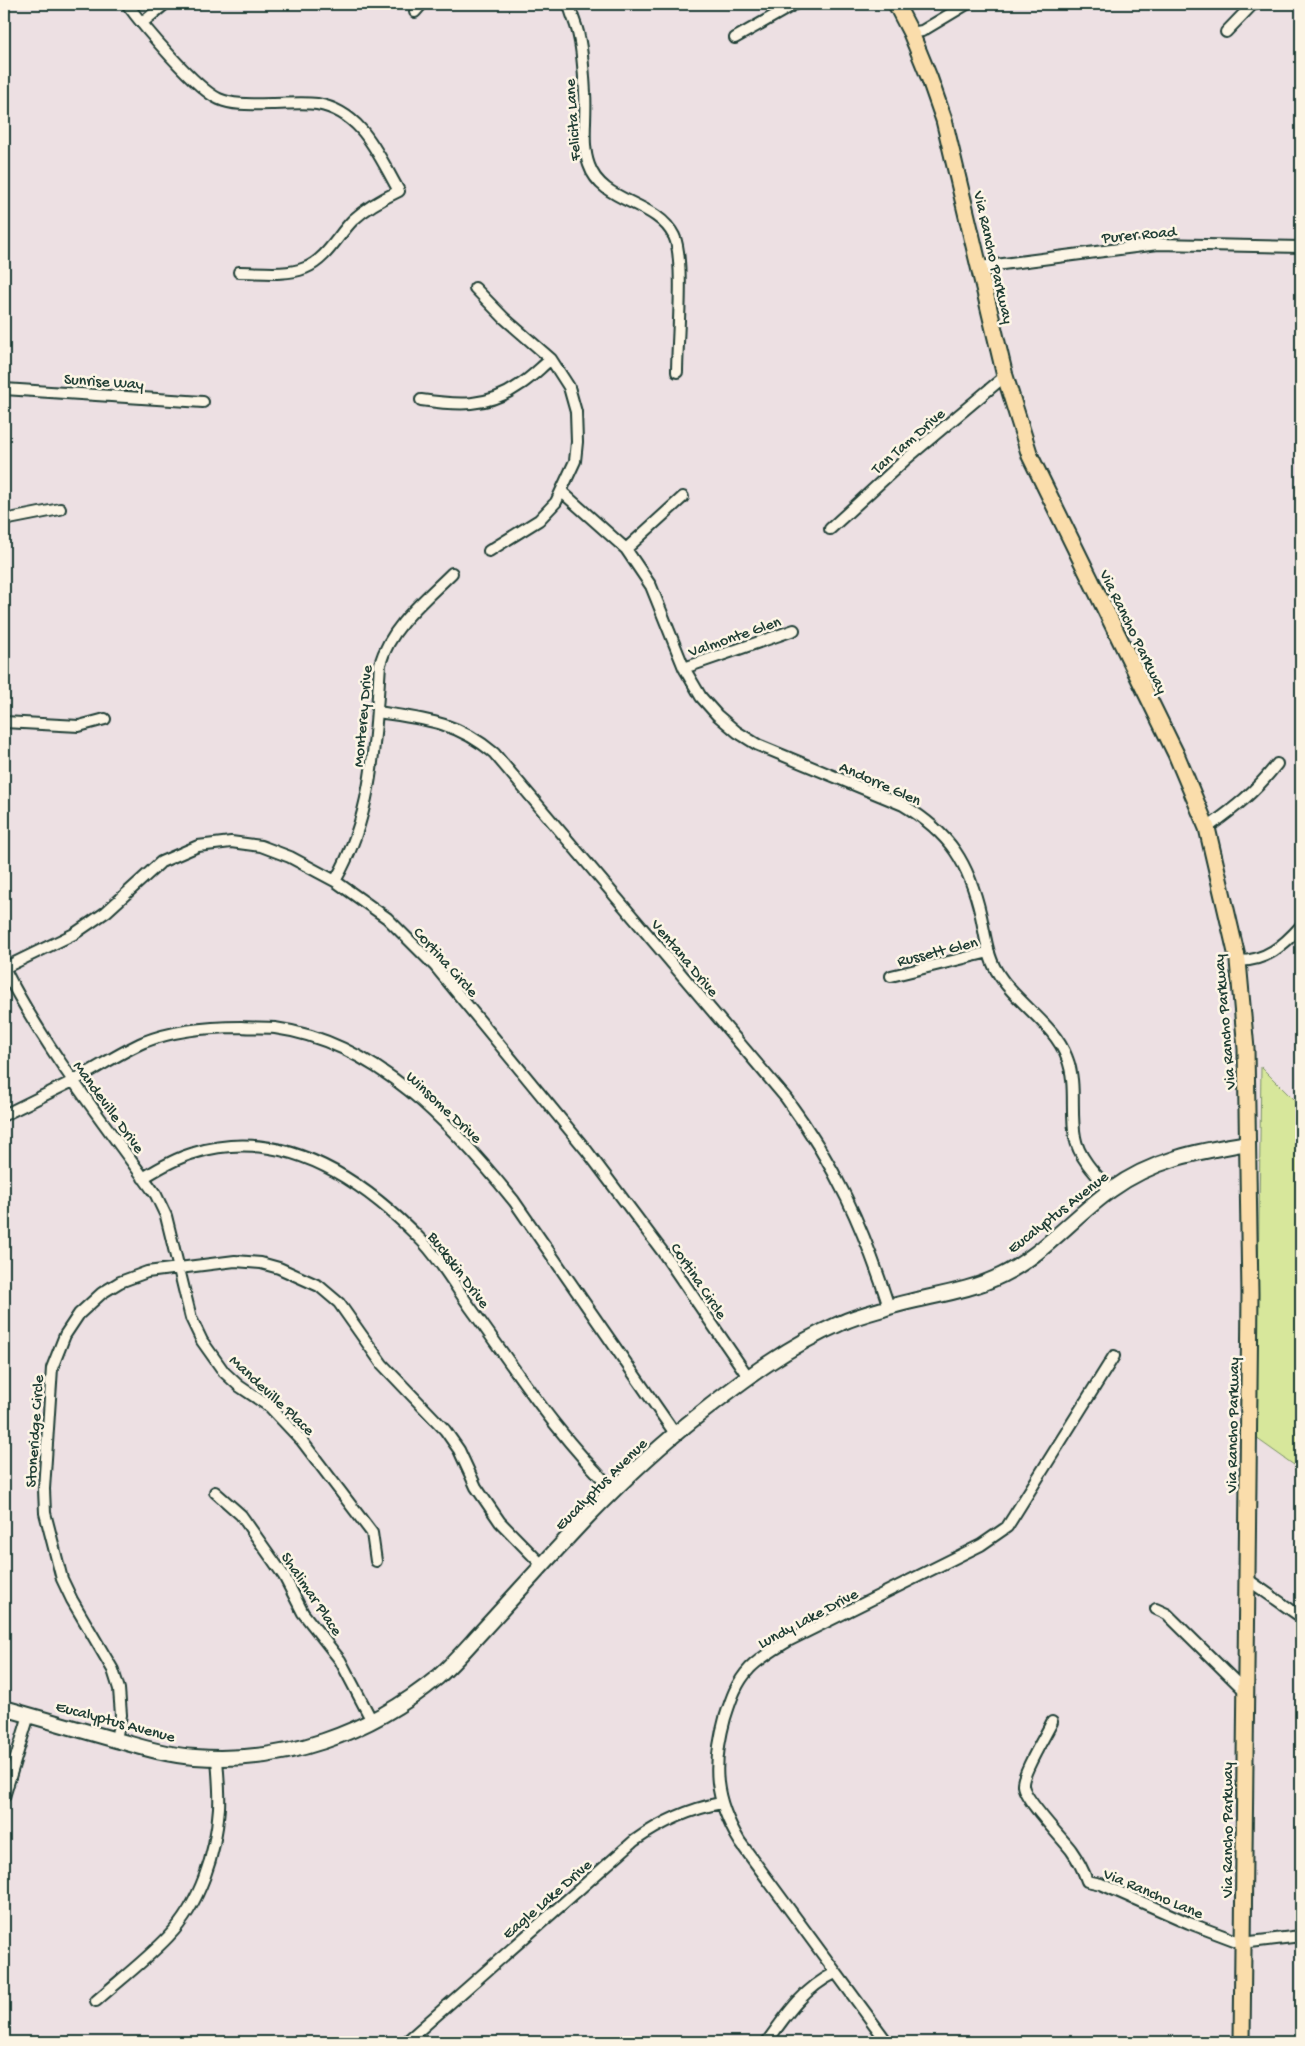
<svg xmlns="http://www.w3.org/2000/svg" width="1305" height="2046" font-family="'Gochi Hand',sans-serif">
<style>
.green{fill:#d7e79b;stroke:#7b9268}
.lines{fill:none;stroke-linecap:round;stroke-linejoin:round}
.street-casing{stroke:#1f3d34;stroke-width:14}
.secondary-casing{stroke:#1f3d34;stroke-width:18}
.primary-casing{stroke:#1f3d34;stroke-width:19}
.street{stroke:#fcf5e5;stroke-width:10}
.secondary{stroke:#fcf5e5;stroke-width:14}
.primary{stroke:#faddab;stroke-width:15}
.labels{text-anchor:middle;stroke-width:5;stroke-linejoin:round;paint-order:stroke}
.street-label{font-size:16px;fill:#1f3d34;stroke:#fcf5e5}
</style>
<rect width="100%" height="100%" fill="#ede0e3"/>
<filter id="ink" filterUnits="userSpaceOnUse"><feTurbulence type="fractalNoise" baseFrequency=".02" numOctaves="2"/><feDisplacementMap in="SourceGraphic" scale="10" xChannelSelector="R" yChannelSelector="G"/><feConvolveMatrix kernelMatrix="1 2 1 2 8 2 1 2 1" color-interpolation-filters="sRGB"/></filter>
<g filter="url(#ink)">
<path class="green" d="M1261 1067 1301 1107V1470L1256 1438Z"/>
<g class="lines">
<g class="street-casing">
<path id="street" d="M127 4C143 26 196 89 219 99 235 106 254 104 271 104 286 104 302 102 317 104 363 112 378 155 399 191 382 199 367 207 353 220 338 235 326 260 305 268 285 276 260 272 239 272
M569 4C571 15 577 25 579 37 583 55 584 75 585 93 587 116 581 144 589 165 602 204 656 200 674 236 685 257 677 344 677 372
M415 12 422 4
M142 23 165 4
M1226 32 1253 4
M911 33 922 31 967 4
M735 38 795 4
M980 267 1158 244 1301 247
M475 288 504 318 551 359 569 387 576 412 577 442 575 461 556 502 539 520 489 551
M4 389 203 402
M421 400C456 405 487 408 518 386 530 379 540 368 551 359
M562 492 626 549 651 586 684 668 701 697 717 715 737 732 758 745 903 805C950 833 969 863 981 916 985 934 987 954 996 970 1015 1003 1054 1023 1067 1058 1077 1083 1070 1112 1075 1137 1078 1157 1097 1176 1110 1190
M4 520 60 509
M830 529 905 460 1005 376
M626 549 683 497
M684 668 794 630
M377 712C423 719 456 721 494 753L786 1098C835 1164 864 1229 889 1307
M4 722 79 726 105 719
M1207 828C1236 807 1254 793 1277 764
M335 881C374 814 375 739 380 664 391 626 425 600 452 573
M1238 961C1266 961 1283 946 1301 926
M4 968 74 934 106 912 161 862 198 846 231 842 261 846 290 857 335 881 387 918 435 966 587 1151 662 1251 749 1378
M4 968C45 1049 103 1121 156 1195L166 1216 191 1318 202 1341 224 1372 239 1386 270 1407 302 1441 372 1533 376 1561
M891 976 989 952
M4 1115C26 1104 49 1093 71 1082 96 1069 119 1053 144 1042 174 1030 209 1027 241 1027 252 1028 264 1027 275 1028 377 1042 453 1125 514 1201L676 1435
M143 1178C159 1168 176 1158 194 1153 285 1125 364 1180 424 1243 441 1261 455 1286 470 1307 516 1370 558 1437 615 1491
M215 1492 241 1515 284 1576 303 1613 340 1660 372 1721
M1247 1579 1301 1617
M1156 1609 1167 1614 1245 1691
M1052 1722C1046 1735 1022 1773 1023 1785 1024 1799 1061 1837 1071 1850 1078 1860 1083 1869 1087 1881L1101 1884 1189 1923 1242 1943 1301 1936
M116 1739 121 1715 119 1689 113 1670 72 1600 62 1579 45 1513 44 1489 52 1368 65 1335 79 1314 102 1293 120 1282 147 1272 235 1261 261 1263 279 1268 319 1286 339 1303 382 1364 445 1430 459 1450 476 1487 500 1522 543 1566
M4 1797 29 1715
M96 2001C120 1980 146 1960 168 1937 200 1904 216 1854 219 1808 220 1792 218 1775 217 1758
M406 2042 634 1841C661 1822 689 1809 721 1803
M767 2042C786 2015 804 1988 835 1973
M887 2042 740 1842C714 1799 712 1766 725 1718 731 1699 736 1683 750 1668 761 1657 775 1649 788 1641L981 1545 1007 1527 1114 1356"/>
</g>
<g class="secondary-casing">
<path id="secondary" d="M4 1708C39 1718 74 1728 109 1738 138 1746 165 1755 195 1757 284 1764 369 1734 438 1677 454 1663 469 1645 483 1630 518 1592 552 1554 587 1517 623 1480 660 1445 700 1414 744 1379 790 1345 841 1323 854 1317 869 1313 883 1309 922 1296 964 1294 1002 1275 1043 1255 1074 1216 1111 1190 1152 1160 1198 1151 1248 1143"/>
</g>
<g class="primary-casing">
<path id="primary" d="M896 4 911 33 929 77 944 120 1005 376 1030 456 1176 754 1207 828 1238 961 1246 1049 1250 1294 1242 2042"/>
</g>
<use href="#street" class="street"/>
<use href="#secondary" class="secondary"/>
<use href="#primary" class="primary"/>
</g>
</g>
<g class="labels">
<g class="street-label">
<text transform="translate(571 120) rotate(-94)" y="6">Felicita Lane</text>
<text transform="translate(1139 233) rotate(-5)" y="6">Purer Road</text>
<text transform="translate(995 257) rotate(77)" y="6">Via Rancho Parkway</text>
<text transform="translate(104 380) rotate(4)" y="6">Sunrise Way</text>
<text transform="translate(907 440) rotate(-41)" y="6">Tan Tam Drive</text>
<text transform="translate(1135 631) rotate(64)" y="6">Via Rancho Parkway</text>
<text transform="translate(734 635) rotate(-19)" y="6">Valmonte Glen</text>
<text transform="translate(361 716) rotate(-85)" y="6">Monterey Drive</text>
<text transform="translate(881 782) rotate(24)" y="6">Andorre Glen</text>
<text transform="translate(937 950) rotate(-14)" y="6">Russett Glen</text>
<text transform="translate(686 957) rotate(50)" y="6">Ventana Drive</text>
<text transform="translate(447 961) rotate(48)" y="6">Cortina Circle</text>
<text transform="translate(1223 1022) rotate(-95)" y="6">Via Rancho Parkway</text>
<text transform="translate(110 1106) rotate(54)" y="6">Mandeville Drive</text>
<text transform="translate(445 1106) rotate(43)" y="6">Winsome Drive</text>
<text transform="translate(1057 1211) rotate(-38)" y="6">Eucalyptus Avenue</text>
<text transform="translate(460 1269) rotate(53)" y="6">Buckskin Drive</text>
<text transform="translate(700 1280) rotate(56)" y="6">Cortina Circle</text>
<text transform="translate(273 1394) rotate(43)" y="6">Mandeville Place</text>
<text transform="translate(1231 1425) rotate(-89)" y="6">Via Rancho Parkway</text>
<text transform="translate(33 1431) rotate(-86)" y="6">Stoneridge Circle</text>
<text transform="translate(600 1483) rotate(-45)" y="6">Eucalyptus Avenue</text>
<text transform="translate(313 1593) rotate(56)" y="6">Shalimar Place</text>
<text transform="translate(807 1617) rotate(-28)" y="6">Lundy Lake Drive</text>
<text transform="translate(116 1720) rotate(15)" y="6">Eucalyptus Avenue</text>
<text transform="translate(1226 1830) rotate(-90)" y="6">Via Rancho Parkway</text>
<text transform="translate(1154 1892) rotate(23)" y="6">Via Rancho Lane</text>
<text transform="translate(546 1898) rotate(-41)" y="6">Eagle Lake Drive</text>
</g>
</g>
<rect width="1305" height="2046" fill="none" stroke="#fcf5e5" stroke-width="20"/>
<rect x="10" y="10" width="1285" height="2026" fill="none" stroke="#1f3d34" stroke-width="2" filter="url(#ink)"/>
</svg>
